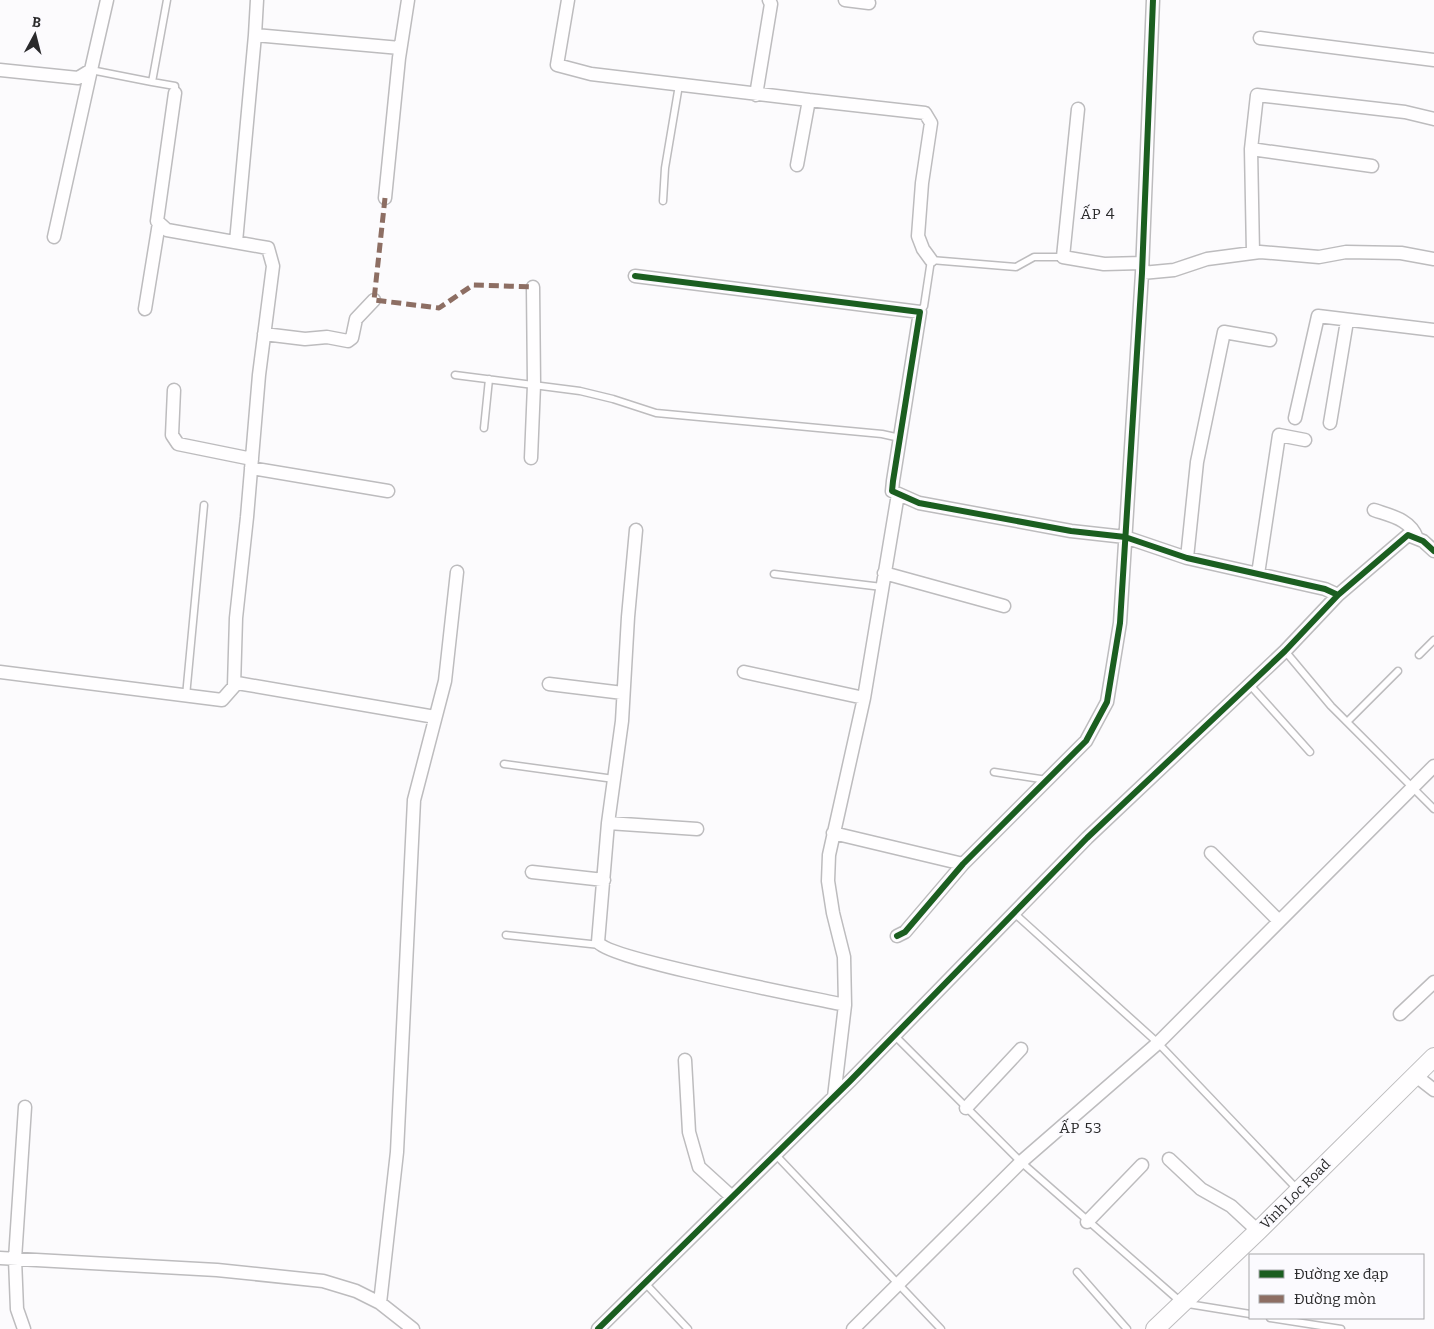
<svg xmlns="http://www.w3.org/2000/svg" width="1434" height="1329" font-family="Bitter,serif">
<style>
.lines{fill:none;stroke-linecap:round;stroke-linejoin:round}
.service-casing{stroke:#bdbcbe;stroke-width:9}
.minor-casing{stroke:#bdbcbe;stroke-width:15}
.secondary-casing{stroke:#bdbcbe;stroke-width:20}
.service{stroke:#fffeff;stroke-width:6}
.minor{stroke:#fffeff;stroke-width:12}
.secondary{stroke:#fffeff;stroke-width:18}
.quiet{stroke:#8d6e63;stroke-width:5;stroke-dasharray:10 5;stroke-linecap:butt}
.cycleway-casing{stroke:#fbfafe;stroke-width:9}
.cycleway{stroke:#1b5e20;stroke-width:6}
.labels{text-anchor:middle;stroke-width:5;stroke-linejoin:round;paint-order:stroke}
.street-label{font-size:14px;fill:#2a2a2b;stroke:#fbfafe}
.neighbourhood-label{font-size:15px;letter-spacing:1px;fill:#2a2a2b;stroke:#fbfafe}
</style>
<rect width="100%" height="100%" fill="#fcfbfd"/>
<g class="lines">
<g class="service-casing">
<path id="service" d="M91 70 152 82 167 0
M152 82 175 86V93
M663 201 665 168 679 85
M920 312 924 306 931 260 1016 267 1034 257H1063
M455 375 580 391 613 399 656 413 882 434 900 438
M484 428 489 379
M774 574 882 587
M1285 651 1331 706 1434 809
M1419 655 1434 640
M1250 685 1310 752
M186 696 204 505
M1347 722 1398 671
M504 764 614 779
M994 772 1047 780
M1014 913 1158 1043 1298 1190
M506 935 600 945
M894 1035 1021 1162 1182 1303 1250 1314
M775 1154 941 1329
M1077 1272 1127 1329
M645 1283 688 1329
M1270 1318 1341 1329"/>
</g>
<g class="minor-casing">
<path id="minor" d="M257 0 255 35 400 48
M568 0 557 65 591 74 809 100 797 165
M845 0 869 3
M1260 38 1434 60
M0 70 78 78 91 70 107 0
M175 93 157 221 167 230 268 248 273 266 259 375 247 517 236 618 234 686
M756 95 771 4 769 0
M809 100 925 113 931 123 922 183 918 236 923 249 931 260
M1078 109 1063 257 1104 264 1142 263
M1251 149 1372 166
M385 198 399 58 408 0
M54 237 91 70
M236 242 255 35
M1253 253 1251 149 1257 95 1405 112 1434 119
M1142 273 1174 270 1207 259 1260 252 1319 257 1346 252 1401 253 1434 259
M635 276 920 312 893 481 892 491 919 503 1071 531 1125 537 1187 558 1325 589 1338 595
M145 309 159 223
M264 334 305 339 327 337 348 341 352 338 356 319 374 300
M174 390 172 435 178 444 252 459
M1295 418 1318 316 1434 330
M1330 423 1347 321
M531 458 534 385 533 287
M251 468 388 491
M1374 510C1391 516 1410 519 1417 538
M636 530 628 617 622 721 608 823 598 942C608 959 813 998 845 1005
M1187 558 1197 462 1224 332 1270 340
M884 573 1004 606
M1258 574 1279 435 1305 440
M0 672 222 700 237 683 435 717
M744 672 864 698
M549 684 623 693
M608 823 697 829
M833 833 963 864
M1211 853 1279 921
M532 872 604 880
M897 936 905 932 963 864 1086 741 1107 702 1120 623 1142 273 1153 0
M1400 1014 1434 982
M685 1060 689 1132 699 1167 732 1197
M1416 1076 1434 1090
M834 1097 845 1005 844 957 833 913 828 881 829 855 864 698 898 494
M966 1108 1021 1049
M1169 1159 1201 1189 1231 1206 1258 1231
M1087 1222 1142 1165
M0 1258 217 1270 323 1281 356 1291 380 1303 413 1329
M380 1303 397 1152 414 800 445 681 457 572
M24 1329 17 1309 15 1259 25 1107
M598 1329 850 1081 1087 838 1285 651 1338 595 1408 535 1423 541 1434 551
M853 1329 1021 1162 1158 1043 1434 766"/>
</g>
<g class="secondary-casing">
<path id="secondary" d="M1155 1329 1258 1231 1434 1057"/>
</g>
<use href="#service" class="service"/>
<use href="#minor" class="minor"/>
<use href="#secondary" class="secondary"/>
<path class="quiet" d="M385 198 374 300 439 308 473 285 533 287"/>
<g class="cycleway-casing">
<path id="cycleway" d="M635 276 920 312 893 481 892 491 919 503 1071 531 1125 537 1187 558 1325 589 1338 595
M897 936 905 932 963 864 1086 741 1107 702 1120 623 1142 273 1153 0
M598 1329 850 1081 1087 838 1285 651 1338 595 1408 535 1423 541 1434 551"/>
</g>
<use href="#cycleway" class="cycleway"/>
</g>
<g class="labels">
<g class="street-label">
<text transform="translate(1295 1194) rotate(-45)" y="5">Vinh Loc Road</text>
</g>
<g class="neighbourhood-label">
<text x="1098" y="219">ẤP 4</text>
<text x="1081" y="1133">ẤP 53</text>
</g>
</g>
<rect x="1249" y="1254" width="175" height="65" fill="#fbfafe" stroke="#a7a7aa"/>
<rect x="1259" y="1270" width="25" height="8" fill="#1b5e20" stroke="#a7a7aa"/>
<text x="1294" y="1279" font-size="15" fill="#2a2a2b">Đường xe đạp</text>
<rect x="1259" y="1295" width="25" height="8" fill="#8d6e63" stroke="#a7a7aa"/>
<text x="1294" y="1304" font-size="15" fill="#2a2a2b">Đường mòn</text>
<g transform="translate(35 35) rotate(7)" stroke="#fbfafe" stroke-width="4" paint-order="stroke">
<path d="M0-4L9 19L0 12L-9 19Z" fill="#2a2a2b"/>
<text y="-8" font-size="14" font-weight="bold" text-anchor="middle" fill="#2a2a2b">B</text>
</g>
</svg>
